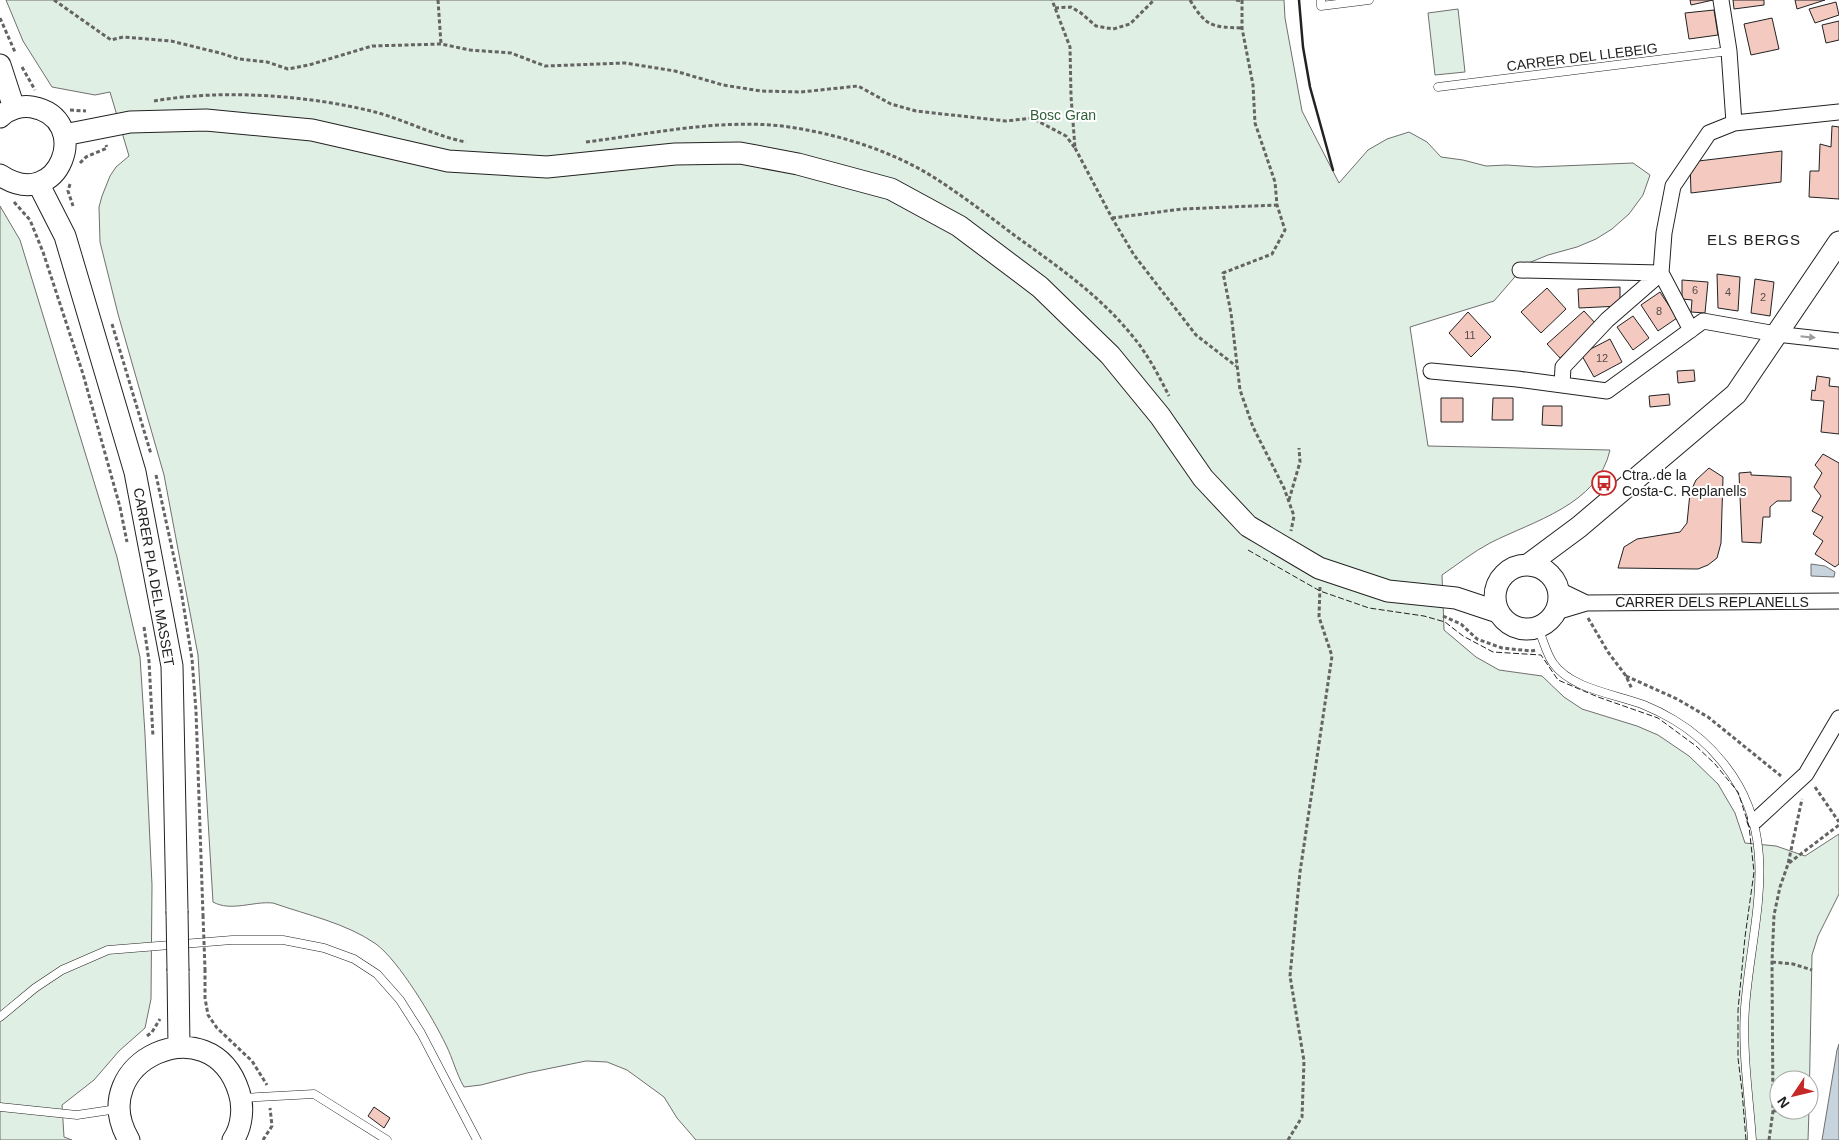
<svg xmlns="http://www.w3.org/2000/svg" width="1839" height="1140" font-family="Arial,sans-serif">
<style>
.green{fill:#e0efe3;stroke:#6f6f6f}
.water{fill:#c7d3dd;stroke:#6f6f6f}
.building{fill:#f3c9c0;stroke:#222}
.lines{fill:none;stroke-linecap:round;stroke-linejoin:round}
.lane-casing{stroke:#222;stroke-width:9}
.street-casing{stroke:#222;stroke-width:17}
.secondary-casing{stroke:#222;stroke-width:23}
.path{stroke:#646464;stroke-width:3;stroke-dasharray:4 2.5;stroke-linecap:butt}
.lane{stroke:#fff;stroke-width:8}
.street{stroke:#fff;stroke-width:15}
.secondary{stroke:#fff;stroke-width:21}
.secondary-bridge-casing{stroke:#222;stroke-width:23;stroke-linecap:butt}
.path-bridge{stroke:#646464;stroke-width:3;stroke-dasharray:4 2.5;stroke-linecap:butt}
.secondary-bridge{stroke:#fff;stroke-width:21}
.fence{stroke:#222;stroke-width:1;stroke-dasharray:6 2.5;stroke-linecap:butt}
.wall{stroke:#222;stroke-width:2.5}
.oneway{fill:#9c9c9c}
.labels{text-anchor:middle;stroke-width:4;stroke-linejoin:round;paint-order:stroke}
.number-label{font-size:11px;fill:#564c4a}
.street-label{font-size:14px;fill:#222;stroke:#fff}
.park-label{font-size:14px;fill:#2f5e38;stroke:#fff}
.poi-label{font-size:14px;fill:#222;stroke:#fff;text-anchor:start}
.neighbourhood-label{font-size:15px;letter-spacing:1px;fill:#222;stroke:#fff}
</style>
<rect width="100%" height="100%" fill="#fff"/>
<path class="green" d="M6 0H1284L1285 18 1302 111 1339 183 1368 150 1387 139 1409 132 1427 142 1441 157 1463 160 1486 166 1507 165 1536 167 1633 163 1650 175 1643 195 1629 214 1612 229 1596 239 1577 247 1548 255 1526 264 1494 301 1410 327 1428 446 1610 450C1598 505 1533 521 1490 543 1473 552 1458 564 1442 575L1444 630 1476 657 1499 670 1542 676 1564 697 1582 709 1637 726 1658 735 1689 756 1718 784 1735 813 1745 843 1776 846 1805 856 1839 834V894L1818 936 1812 955 1809 1108V1080H1779V1110H1809L1808 1140H696L677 1118 664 1097 627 1070 607 1062 586 1061 527 1073 481 1085 464 1087C456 1073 453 1059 446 1045 433 1018 399 961 376 944 346 923 307 915 273 903 253 901 231 912 213 902L198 655 164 475 118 314 100 242 99 207 102 196 110 176 116 167 129 156 110 92 95 95 52 87 23 41Z
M1458 9 1465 72 1435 75 1428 13Z
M0 206 20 240 117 557 140 657 145 734 152 885 151 999 145 1028 119 1051 94 1080 62 1105 64 1137 72 1140H0Z"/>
<path class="water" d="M1811 564 1825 566 1835 572 1834 577 1811 576Z
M1839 1044V1140H1822L1837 1050Z"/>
<path class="building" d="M1690 0H1713L1691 5Z
M1733 0H1764V5L1734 9Z
M1795 0H1825L1797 9Z
M1836 2 1839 15 1815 23 1809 9Z
M1714 10 1718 35 1689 39 1685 13Z
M1772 18 1779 49 1751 55 1744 24Z
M1839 21V40L1826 43 1822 25Z
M1832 126 1839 127V199L1809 197 1810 171H1819L1820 144 1831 147Z
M1782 151 1781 182 1691 193 1690 162Z
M1717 274 1740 277 1738 311 1718 308Z
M1755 279 1774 282 1770 316 1751 313Z
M1682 280 1708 282 1705 313 1691 312 1692 300 1682 299Z
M1620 287V306L1579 308 1578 289Z
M1547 288 1566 309 1541 333 1521 312Z
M1660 292 1677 318 1658 331 1641 305Z
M1584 311 1597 325 1560 358 1547 344Z
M1468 312 1491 337 1471 357 1449 333Z
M1633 316 1649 338 1633 350 1617 327Z
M1610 339 1622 362 1594 377 1581 354Z
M1694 370 1695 381 1678 383 1677 371Z
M1817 376 1830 378 1829 386 1839 387V434L1821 432 1824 401 1811 400 1812 390 1815 391Z
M1669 394 1670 405 1650 407 1649 396Z
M1441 398H1463V422H1441Z
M1493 398H1513V420H1492Z
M1543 406H1562V426L1542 425Z
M1823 454 1839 463V564L1835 567 1815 554 1823 541 1813 534 1823 517 1812 511 1821 496 1814 487 1822 473 1815 465Z
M1709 468 1723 477 1721 543 1717 558 1708 565 1698 569 1618 568 1624 547 1637 539 1680 532 1687 523 1690 493 1696 480Z
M1751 472V475L1791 477V501H1777L1770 507V517H1763L1761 543 1742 542 1739 473Z
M374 1107 390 1118 384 1128 368 1116Z"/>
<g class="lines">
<g class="lane-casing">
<path id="lane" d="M1321 0V6L1369 0
M1438 87 1729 51
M1538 628C1543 639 1546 653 1553 663 1571 689 1615 694 1644 705 1654 709 1664 714 1674 720 1694 732 1710 746 1724 764 1784 839 1751 923 1745 1008 1742 1052 1749 1096 1752 1140
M0 1017 35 988 62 970 108 950 232 940H283L324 948 354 959 377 974 400 1000 421 1033 477 1140
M242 1098 314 1094 387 1140
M0 1107 77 1115 117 1109"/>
</g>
<g class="street-casing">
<path id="street" d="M1721 0 1729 51 1734 123
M1520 270 1661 273
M1661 273 1664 233 1673 186 1709 133 1734 123 1839 112
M1661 273 1691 330
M1431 371 1517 379 1607 391 1703 321 1776 334 1839 341
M1562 385 1563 367 1607 320 1661 273
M1559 590 1586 603
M1556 612 1586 603 1839 601
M1755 821 1806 774 1839 718"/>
</g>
<g class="secondary-casing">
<path id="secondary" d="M0 65 14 108
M0 117C8 109 21 105 32 107 94 118 60 215 0 175
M64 135 130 122 206 120 312 130 448 161 547 167 675 154 740 153 798 164 891 189 959 226 1040 287 1110 355 1160 416 1203 478 1248 526 1319 568 1388 591 1456 598 1498 612
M38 183 65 236 135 472 172 666 177 911
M1529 564 1579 527 1736 394 1839 242
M1495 597a32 32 0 1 1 64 0a32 32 0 1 1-64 0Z
M178 971 179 1047
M129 1140C83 1062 211 1003 239 1092 244 1107 242 1127 233 1140"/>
</g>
<path class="path" d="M54 0 111 40 123 37 171 41 220 53 239 59 267 62 288 69 309 65 372 46 441 44 470 50 511 53 545 66 625 63 675 71 723 85 761 91 801 92 858 86 891 104 916 111 1006 121 1032 118 1066 136 1075 148 1071 96 1070 47 1052 0
M438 0 441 44
M1190 0C1206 27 1212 27 1242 28
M1236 0 1242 1
M1242 0V28L1253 85 1255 123 1275 182 1277 205 1285 230 1272 254 1223 273 1231 313 1240 390 1253 427 1284 488 1294 516 1291 531
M1055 8 1071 7 1081 13 1096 26 1113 29 1130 24 1154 0
M0 18 15 52
M22 67 35 90
M154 101C221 89 308 95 375 112 405 120 435 136 466 142
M70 110 86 111
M586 142C650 134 717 119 782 126 835 133 892 150 938 180 964 197 989 216 1014 235 1057 266 1101 296 1134 338 1148 355 1159 376 1169 396
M1075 148 1112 218 1134 255 1196 335 1236 366
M80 163 86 157 107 148 106 145
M70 184 68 191 73 206
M14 202 30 220 43 252 83 374 120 507 127 542
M1112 218 1182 209 1277 205
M112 324 151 454
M156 475 181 590 192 659 196 711 203 915
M1289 500 1300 462 1299 448
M1443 616 1461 624 1477 639 1502 648 1531 651 1536 650
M1588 618 1608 652 1626 676 1632 689
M144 627 149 661 153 737
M1626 676 1677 699 1708 717 1781 776
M1815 787 1839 822
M1789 863 1839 825
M1772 962 1793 964 1812 970
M205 969V998L208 1015 217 1028 252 1061 267 1085
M147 1036 152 1032 160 1019
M1773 1111 1790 1110 1798 1115 1805 1110
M263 1140 272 1126 270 1108
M1288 1140 1302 1117 1304 1061 1290 976 1300 872 1332 656 1319 617 1320 586
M1769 1140 1773 1111 1772 962 1774 915 1780 887 1788 864 1802 799"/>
<use href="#lane" class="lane"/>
<use href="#street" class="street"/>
<use href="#secondary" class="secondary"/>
<g class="secondary-bridge-casing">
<path id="secondary-bridge" d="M177 911 178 971"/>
</g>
<path class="path-bridge" d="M203 915 205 969"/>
<use href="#secondary-bridge" class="secondary-bridge"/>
<path class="fence" d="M1248 550 1320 591 1369 608 1424 616 1445 622 1463 636 1493 652 1541 655 1558 680 1598 697 1658 718 1696 746 1715 764 1738 792 1749 826 1754 872 1745 937 1738 1010V1058L1742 1091 1746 1140"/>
<path class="wall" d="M1299 0 1303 47 1310 87 1333 170"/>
</g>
<defs><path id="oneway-solid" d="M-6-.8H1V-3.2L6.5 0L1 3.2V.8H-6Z" transform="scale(1.25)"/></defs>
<use class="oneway" href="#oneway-solid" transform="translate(1808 337) rotate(6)"/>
<defs>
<g id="bus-ring" transform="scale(1.25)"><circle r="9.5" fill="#fff" stroke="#c62828" stroke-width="1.5"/><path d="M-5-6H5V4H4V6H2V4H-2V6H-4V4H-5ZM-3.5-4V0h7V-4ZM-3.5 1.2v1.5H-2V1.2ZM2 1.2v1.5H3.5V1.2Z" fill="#c62828"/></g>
</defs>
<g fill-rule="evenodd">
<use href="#bus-ring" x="1604" y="483"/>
</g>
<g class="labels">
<g class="number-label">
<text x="1695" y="294">6</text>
<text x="1728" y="296">4</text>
<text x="1763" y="301">2</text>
<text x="1659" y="315">8</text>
<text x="1470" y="339">11</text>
<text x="1602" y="362">12</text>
</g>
<g class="street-label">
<text transform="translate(1582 57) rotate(-7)" y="5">CARRER DEL LLEBEIG</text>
<text transform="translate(154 577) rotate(80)" y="5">CARRER PLA DEL MASSET</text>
<text x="1712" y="607">CARRER DELS REPLANELLS</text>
</g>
<g class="park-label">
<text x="1063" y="120">Bosc Gran</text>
</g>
<g class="poi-label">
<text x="1622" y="480">Ctra. de la<tspan x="1622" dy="16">Costa-C. Replanells</tspan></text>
</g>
<g class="neighbourhood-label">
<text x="1754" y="245">ELS BERGS</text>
</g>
</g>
<g transform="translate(1794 1095) rotate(235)"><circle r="24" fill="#ffffff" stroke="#a7a7a7"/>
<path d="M0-4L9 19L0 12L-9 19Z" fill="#c62828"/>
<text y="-8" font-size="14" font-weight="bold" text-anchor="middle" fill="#222222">N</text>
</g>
</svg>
